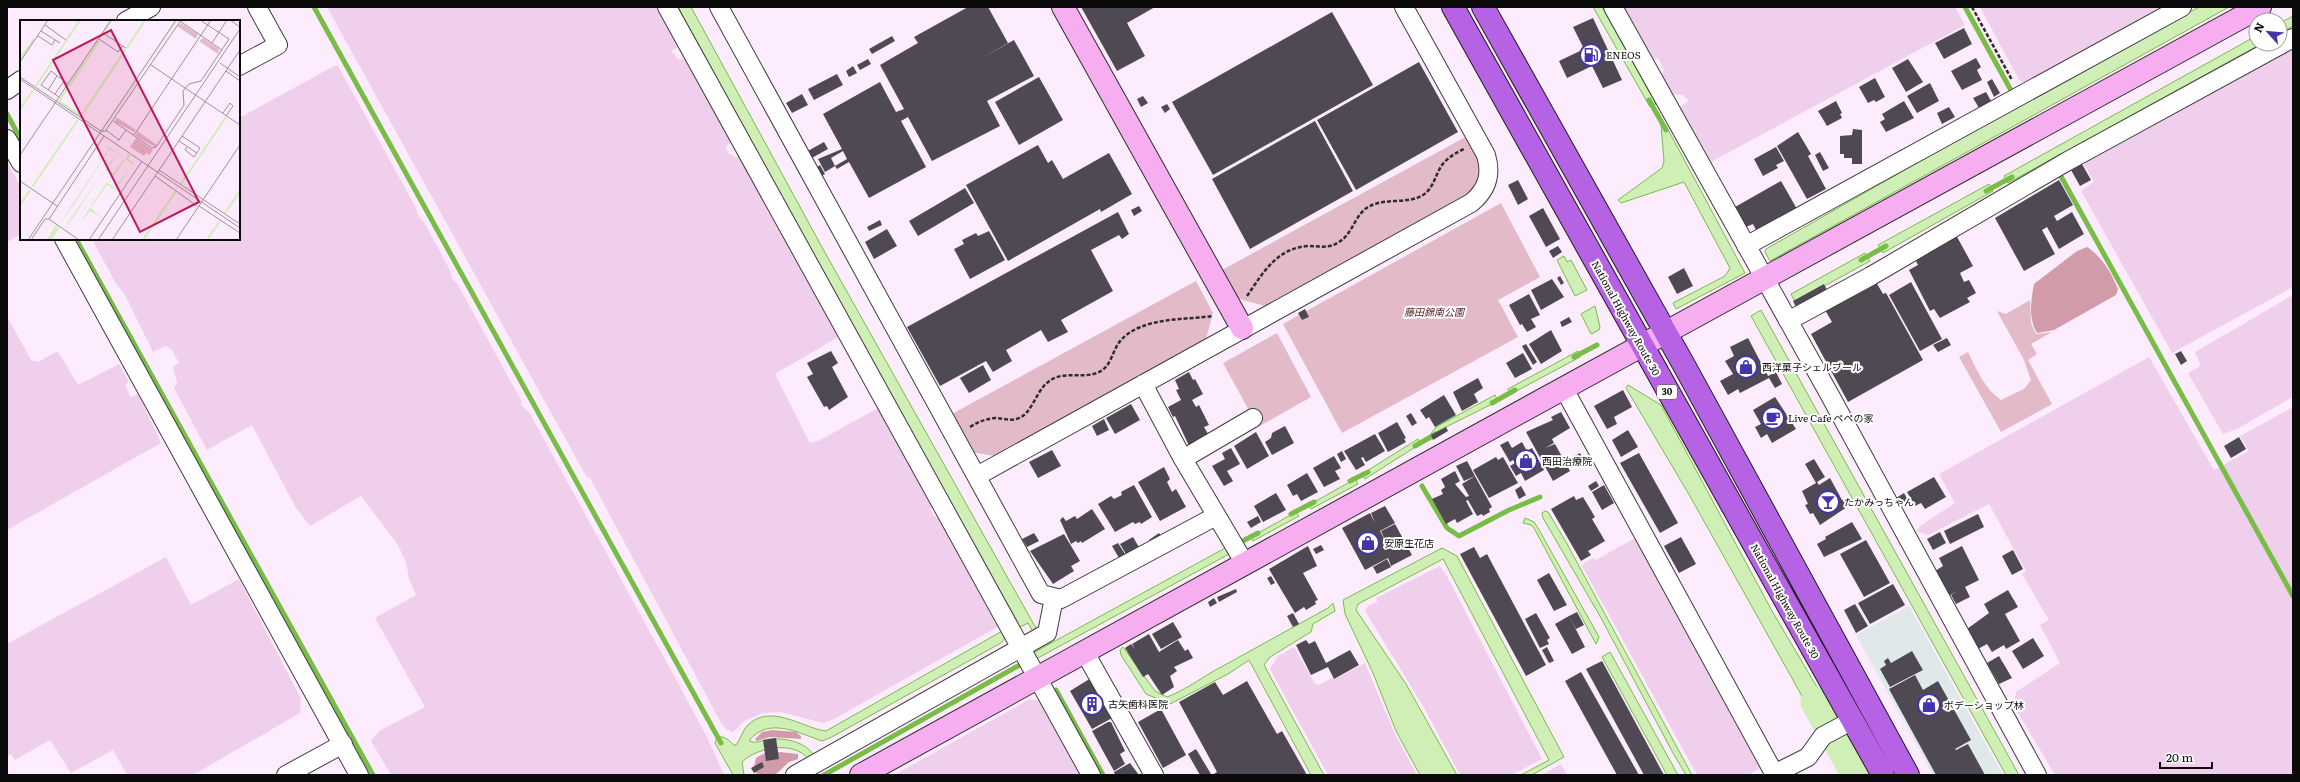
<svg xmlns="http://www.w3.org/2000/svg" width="2300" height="782" font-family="Literata,'Noto Sans JP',serif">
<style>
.industrial{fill:#e0e9e9}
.farmland{fill:#f0cfed}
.green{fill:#e3bac8}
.forest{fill:#d29baa}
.water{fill:#cfefb6;stroke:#78bd45}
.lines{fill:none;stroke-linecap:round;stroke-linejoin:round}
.stream{stroke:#78bd45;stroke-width:5}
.river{stroke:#cfefb6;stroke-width:31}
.building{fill:#4f4953}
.street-casing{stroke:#3e3e3e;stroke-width:20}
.secondary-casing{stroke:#2d2d2d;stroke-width:24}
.highway-casing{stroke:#1c1c1c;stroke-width:24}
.path{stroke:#2d2d2d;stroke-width:2.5;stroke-dasharray:4 2;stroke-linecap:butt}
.street{stroke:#fff;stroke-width:18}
.secondary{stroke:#f6aef1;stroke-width:22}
.highway{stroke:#b563e4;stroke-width:22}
.labels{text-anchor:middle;stroke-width:4;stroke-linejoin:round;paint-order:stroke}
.shield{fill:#fff;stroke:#545454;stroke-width:1}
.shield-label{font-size:9px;font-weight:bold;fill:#0b0b0b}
.poi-label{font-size:10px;fill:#0b0b0b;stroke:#fff;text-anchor:start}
.park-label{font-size:10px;font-style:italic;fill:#5b2425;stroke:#fff}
.street-label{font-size:10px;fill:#0b0b0b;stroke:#fff}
.inset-river{fill:none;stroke:#cfefb6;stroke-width:2}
.inset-road{fill:none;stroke:#9c929c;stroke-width:1}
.view{fill:#c2185b;fill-opacity:0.15;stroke:#c2185b;stroke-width:2}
.inset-edge{fill:none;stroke:#0b0b0b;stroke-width:2}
</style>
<rect width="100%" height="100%" fill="#fdecfd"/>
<path class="industrial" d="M1909 606 2003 775H1933L1856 635Z"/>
<path class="farmland" d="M327 7H659L680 46 671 51 679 60 685 57 733 142 726 146 728 153 736 157 743 156 839 334 838 337 775 374 810 443 818 441 880 407 936 506 930 509 934 516 944 520 1001 625 832 720 823 723 781 712 763 713 744 721 733 732 727 730 721 723 590 478 586 476Z
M1624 7H1955L1965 25 1709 163 1678 108 1689 101 1683 95 1673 94 1661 75 1664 70 1658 58 1654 60Z
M1980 7H2163L2026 83 2019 80Z
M2293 47V287L2172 353 2081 191 2094 182 2083 162Z
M334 66H338L348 84 415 206 419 217 424 222 451 272 452 279 457 283 522 402 521 405 529 412 678 683 707 737 724 775H391L371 741 379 731 425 707 375 618 416 595 409 579 406 562 398 545 361 496 310 526 296 508 252 425 207 450 174 388 177 383 173 367 179 363 172 350 166 346 153 352 125 295 115 282 92 239H239V118Z
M7 162 21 187V234L7 242Z
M2293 295V397L2237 429 2223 434 2188 373 2199 367 2200 364 2195 352Z
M7 316 31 360 38 362 56 352 59 353 78 385 119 364 129 382 125 385 131 397 138 394 161 443 7 530Z
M2149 357 2214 470 2249 451 2240 436 2293 407V775H2055L2014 706 2016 692 2060 663 2040 625 2049 620 2022 574 2026 571 1989 504 1928 535 1916 531 1920 526 1955 503 1939 474Z
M1635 538 1760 768 1748 775H1697L1582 566 1584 563 1593 558 1596 560Z
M166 557 191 605 239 579 301 699 300 713 193 775H127L113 750 71 773 50 740 15 760 11 754 8 756 7 644Z
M1440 566 1448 578 1542 759 1512 775H1460L1423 706 1365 611 1368 606 1377 602 1376 598Z
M1294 647 1315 684 1319 685 1332 678 1335 679 1365 663 1394 732 1417 775H1328L1270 669 1278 656Z
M1030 699 1034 700 1042 699 1085 775H894Z
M1561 764 1567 775H1542Z"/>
<path class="green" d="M1469 135 1485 165 1474 192 1265 306 1239 299 1222 270Z
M1501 203 1540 277 1498 300 1518 337 1342 433 1283 324Z
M1196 281 1213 313 1206 339 995 456 971 452 950 415Z
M2030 300 2031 323 2036 334 2052 332 2031 344 2037 354 2028 360 2052 404 2001 432 1959 357 1968 352C1977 370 1984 388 2001 400L2024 389 2031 380 2024 360 1997 311 2006 314Z
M1277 333 1311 397 1258 427 1223 363Z"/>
<path class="forest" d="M2087 247C2102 257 2111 272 2118 289L2116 295 2054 330 2037 333C2028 318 2031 301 2034 284L2077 251Z
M772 730 796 732 801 736V739L770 737 757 741 755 739 762 732Z
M780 752 798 754V759L789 762 775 775H757L754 767 756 758 765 753Z"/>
<path class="water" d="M678 7H691L823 249 1037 630 1033 632 1028 623 1018 628 1015 623 1016 621Z
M1593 7H1602L1656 104 1650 107Z
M2199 7H2229L1770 261 1765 252 1766 249 2019 105Z
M2293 16V26L2280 33V23Z
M2256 36V44H2261L2008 183 2004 176Z
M1665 124 1745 273 1676 309 1673 303 1725 276 1730 268 1684 182 1621 203 1618 200 1662 168 1664 161 1661 125Z
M1989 184 1993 191 1883 253 1878 245Z
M1865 253 1870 261 1795 302 1791 294Z
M1564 256 1567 262 1571 260 1587 290 1575 296 1557 260Z
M1595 306 1600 327 1599 330 1591 334 1581 314Z
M1761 310 2019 775H2006L1751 316Z
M1578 351 1580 357 1511 394 1508 389Z
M1628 385 1661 405 1772 611 1837 721 1821 730 1691 498 1626 388Z
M1495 395 1498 401 1430 435 1436 427Z
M1418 439 1420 444 1365 479 1362 474Z
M1355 479 1358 484 1311 509 1309 505Z
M1545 511 1548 512 1566 542 1692 775H1686L1673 753 1601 618 1543 518 1542 513Z
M1296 512 1299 516 1253 541 1251 537Z
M1525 518 1534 522 1538 528 1599 637 1596 644 1534 528 1531 525 1523 523Z
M1227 547 1231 553 1036 659 1033 653Z
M1442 548 1457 556 1564 757 1532 775H1521L1549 760 1443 559 1358 604 1356 610 1406 684 1457 775H1420L1396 731 1373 673 1345 614 1343 600Z
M1333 603 1335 611 1313 624 1311 632 1270 657 1264 665 1324 775H1311L1249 660 1228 674 1170 704 1146 694 1121 655 1120 650 1123 647 1155 691 1167 697C1183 691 1197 681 1212 672 1251 651 1289 629 1328 608Z
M1004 630 1007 635 1001 643 830 738 822 741C799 733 768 716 749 741 757 744 762 740 770 739 786 738 807 742 815 757L809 760C795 740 757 747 742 762L744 775H733L715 743 717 737C726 736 728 740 734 745H736C741 739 742 731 747 726 770 702 802 728 826 731Z
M1610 652 1678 775H1667L1602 657Z"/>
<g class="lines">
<path class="stream" d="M314 7 721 743
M1965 7 2013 94
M1649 100 1666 130
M7 114 21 140
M2058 171 2293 596
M1986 191 2012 177
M76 239 373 775
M1861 260 1886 246
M1574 357 1597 345
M1492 403 1515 390
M1415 446 1436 434
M1350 481 1368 472
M1422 486 1447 528 1459 536 1509 510 1540 497
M1291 514 1314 502
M1237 544 1258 533
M1056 690 1103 775
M824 775 1025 662"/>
<path class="river" d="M1816 702 1857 775"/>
</g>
<path class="building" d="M968 7H988L1008 43 980 59 1014 40 1034 76 987 101 1000 126 932 161 908 117 901 121 926 167 869 198 849 162 837 169 835 166 847 159 843 151 831 158 835 166 825 172 818 159 842 149 823 114 880 82 896 112 904 109 880 65 918 43 914 37Z
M1081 7H1155L1127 23 1145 56 1117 71Z
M1332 12 1373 85 1213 175 1172 102Z
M1593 18 1622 80 1603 88 1592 66 1567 78 1559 61 1584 49 1573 27Z
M1964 28 1972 44 1944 59 1935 43Z
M892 36 895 41 872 54 869 49Z
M1976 58 1981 67 1977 70 1982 80 1962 90 1951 71Z
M868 59 871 64 860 70 857 65Z
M1908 59 1923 82 1906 92 1892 68Z
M1419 62 1458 132 1356 190 1317 120Z
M853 66 857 73 849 77 846 71Z
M837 74 843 85 814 100 808 89Z
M1039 77 1063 120 1019 145 995 102Z
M1875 78 1885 97 1876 102 1874 100 1868 103 1859 87Z
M1992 79 2000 93 1994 97 1987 82Z
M1930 83 1939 101 1917 113 1907 96Z
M1986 92 1991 101 1979 108 1973 98Z
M802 94 808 105 792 113 786 103Z
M1143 96 1148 103 1141 107 1137 99Z
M1836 101 1842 113 1840 114 1842 118 1827 126 1818 111Z
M1904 101 1914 118 1886 132 1880 122 1885 119 1882 114Z
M1167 104 1170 109 1165 113 1161 107Z
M1949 107 1955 117 1942 124 1937 113Z
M1315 121 1353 191 1250 249 1212 179Z
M1853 129 1862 130V164H1852V158H1844V154H1840V136L1852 135Z
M1798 132 1811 154 1808 156 1826 189 1807 199 1777 146Z
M824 142 828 149 810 159 806 152Z
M1038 145 1048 163 1052 160 1063 179 1109 153 1132 194 1101 212 1100 209 1008 261 966 185Z
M1776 147 1784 161 1776 165 1778 168 1763 176 1754 159Z
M1820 152 1829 168 1823 171 1815 155Z
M2082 164 2091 180 2080 186 2071 170Z
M820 165 825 174 818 178 814 169Z
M1518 180 1528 199 1518 205 1508 185Z
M2059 180 2073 205 2054 216 2057 221 2072 212 2084 234 2059 249 2047 227 2042 230 2055 254 2024 271 1995 218Z
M1781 181 1797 209 1757 232 1753 224 1746 227 1735 207Z
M965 188 974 203 918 236 909 221Z
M1139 206 1142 211 1134 216 1131 210Z
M1543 208 1560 239 1546 247 1529 216Z
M1118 212 1129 234 1122 239 1119 235 1091 250 1113 291 1061 320 1068 332 1048 342 1041 330 1006 350 1012 361 993 372 986 361 940 386 907 327Z
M880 220 882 225 869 231 867 227Z
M887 229 897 246 874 259 865 242Z
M989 231 1005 260 970 279 954 249 964 244 962 240 976 233 978 236Z
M1956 235 1973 266 1960 273 1964 282 1969 280 1976 293 1967 298 1970 302 1940 318 1934 309 1930 311 1909 270 1918 265 1914 257Z
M1558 246 1562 252 1553 258 1549 251Z
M1684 268 1693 286 1677 294 1668 277Z
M1560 276 1564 283 1561 285 1557 278Z
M1552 279 1564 297 1541 310 1531 290Z
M1876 282 1883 294 1886 293 1923 360 1848 402 1811 334 1832 322 1825 310Z
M1911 282 1942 339 1920 351 1889 295Z
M1824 284 1827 290 1796 307 1793 301Z
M1529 294 1540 315 1531 319 1536 327 1527 332 1522 324 1520 325 1509 305Z
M1305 309 1309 317 1302 320 1298 313Z
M1569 317 1572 322 1562 327 1560 322Z
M1551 330 1562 351 1541 364 1529 344Z
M1748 338 1768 376 1776 372 1782 384 1775 388 1769 378 1740 393 1738 389 1728 395 1720 381 1733 374 1725 361 1734 356 1730 347Z
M1947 338 1951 345 1938 352 1933 345Z
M1526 344 1537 362 1533 365 1522 346Z
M831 351 838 363 832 367 848 397 829 410 827 406 824 407 807 377 813 374 807 363Z
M2181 351 2187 361 2181 365 2175 354Z
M1523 353 1532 369 1515 378 1506 363Z
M983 365 991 380 969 393 960 378Z
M1189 372 1193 380 1195 379 1203 394 1192 400 1196 407 1199 405 1209 425 1204 427 1211 439 1191 450 1175 416 1173 417 1168 407 1181 400 1176 390 1179 389 1175 380Z
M1478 378 1483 388 1474 394 1478 402 1462 411 1453 392Z
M1623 390 1632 407 1614 417 1617 424 1607 429 1594 406Z
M1444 395 1456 415 1435 427 1429 417 1426 419 1420 410Z
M1775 397 1796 429 1772 443 1767 434 1761 438 1755 427 1761 424 1753 410Z
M1131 404 1140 420 1115 434 1106 418Z
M1561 412 1570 428 1552 439 1554 443 1545 448 1555 444 1570 471 1553 481 1526 432 1553 420 1551 417Z
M1411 413 1417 423 1412 426 1406 416Z
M1104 419 1109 430 1097 436 1092 426Z
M1397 422 1406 438 1404 439 1406 442 1388 452 1378 433Z
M1285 426 1294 443 1272 455 1265 442 1271 438 1272 433Z
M1446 427 1448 431 1433 440 1431 435Z
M1628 430 1638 447 1621 457 1612 440Z
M1256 432 1269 456 1247 469 1234 446Z
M1375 434 1385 451 1366 462 1363 457 1361 458 1365 465 1356 470 1344 451Z
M2239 437 2246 449 2231 458 2224 446Z
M1508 441 1512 448 1522 442 1527 451 1532 448 1544 470 1525 481 1521 473 1516 476 1510 466 1515 463 1513 460 1510 462 1500 445Z
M1231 448 1240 464 1227 471 1233 481 1224 486 1212 466 1225 459 1222 453Z
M1052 450 1061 466 1038 478 1029 462Z
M1342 451 1346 459 1341 462 1337 454Z
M1580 453 1583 459 1571 465 1568 460Z
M1639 453 1678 523 1660 533 1620 463Z
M1334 456 1341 468 1335 471 1340 479 1324 487 1313 468Z
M1496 457 1498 460 1503 457 1518 483 1489 498 1473 470Z
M1814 459 1825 477 1817 482 1819 485 1830 478 1842 500 1846 499 1850 505 1820 525 1813 513 1810 514 1805 505 1808 504 1802 491 1816 483 1805 464Z
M1467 461 1475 476 1464 481 1456 466Z
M1164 467 1170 479 1167 482 1172 492 1176 489 1186 507 1160 521 1138 482Z
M1455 471 1460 481 1455 484 1466 497 1469 496 1462 484 1475 476 1492 507 1489 509 1490 512 1483 516 1482 514 1477 516 1468 500 1466 501 1473 514 1457 523 1455 519 1446 524 1432 499 1443 494 1441 490 1445 487 1441 479Z
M1307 473 1318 492 1301 501 1297 494 1293 496 1287 485Z
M1934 477 1946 497 1925 509 1921 503 1915 506 1907 492Z
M1596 481 1599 486 1591 491 1588 486Z
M1134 485 1152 517 1141 524 1140 522 1135 524 1133 522 1115 532 1098 504 1111 496 1114 499 1122 495 1121 492Z
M1604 485 1614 503 1602 510 1592 492Z
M1521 486 1526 495 1519 499 1515 490Z
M1276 493 1286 510 1263 522 1254 506Z
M1904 493 1909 502 1901 507 1896 498Z
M1574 496 1576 500 1583 497 1595 517 1592 519 1605 541 1588 551 1591 555 1581 561 1551 509Z
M1385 506 1395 523 1378 532 1380 531 1386 542 1381 531 1395 524 1412 555 1391 566 1388 558 1365 570 1342 528 1370 513 1375 523 1371 513Z
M1092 509 1105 529 1082 543 1081 541 1078 543 1076 541 1071 544 1060 520 1063 517 1066 521 1075 516 1077 519Z
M1978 514 1984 527 1950 544 1944 531Z
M1258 516 1261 522 1251 528 1247 522Z
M1852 522 1862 539 1824 557 1817 544 1826 539 1825 537Z
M1940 532 1946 543 1933 550 1927 539Z
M1034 533 1039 541 1027 547 1022 539Z
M1159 533 1161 536 1150 542 1149 540Z
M1064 534 1080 561 1071 566 1074 571 1053 584 1030 551Z
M1133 537 1140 549 1127 556 1120 544Z
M1681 537 1696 564 1679 573 1664 546Z
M1866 540 1890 583 1864 597 1840 554Z
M1118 543 1125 554 1119 558 1112 546Z
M1321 545 1324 550 1316 554 1313 549Z
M1308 546 1317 566 1303 573 1318 600 1315 601 1316 604 1306 610 1304 607 1295 613 1269 569Z
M1962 546 1979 580 1965 587 1970 597 1956 604 1951 595 1958 591 1948 596 1935 571 1943 566 1939 558Z
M1474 547 1480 558 1487 554 1546 665 1526 676 1460 554Z
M2013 550 2023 569 2012 575 2002 556Z
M1387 559 1391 567 1377 574 1373 567Z
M1549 573 1567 605 1554 611 1537 580Z
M1271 576 1275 583 1271 585 1267 578Z
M1893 584 1905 605 1870 624 1858 603Z
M1236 589 1237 592 1219 602 1217 597Z
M2008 590 2018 607 2005 614 2020 641 2006 649 2004 645 1992 652 1987 644 1978 649 1967 629 1989 613 1984 604Z
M1214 598 1217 603 1210 607 1208 602Z
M1855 604 1868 626 1856 633 1844 610Z
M1577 612 1584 625 1576 629 1569 616Z
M1293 613 1299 624 1293 627 1287 616Z
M1536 613 1550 638 1547 640 1549 644 1540 648 1525 619Z
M1569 616 1585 647 1572 654 1555 624Z
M1173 622 1182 637 1161 649 1152 634Z
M1149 634 1159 652 1178 640 1185 651 1188 649 1193 658 1174 667 1177 671 1170 676 1174 687 1162 695 1148 674 1143 677 1125 648 1131 644 1135 649 1132 644Z
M2033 638 2044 656 2023 669 2012 651Z
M1306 640 1309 644 1315 641 1326 663 1350 650 1359 665 1334 679 1328 667 1311 675 1296 645Z
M1547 647 1554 661 1549 663 1542 650Z
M1912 651 1923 670 1890 687 1880 669 1886 665 1884 661 1888 658 1891 663Z
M1999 656 2012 678 1999 684 1987 663Z
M1602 661 1664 775H1644L1586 669Z
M1581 672 1639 775H1617L1565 681Z
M1915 675 1923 690 1938 681 1971 740 1955 749 1956 750 1968 744 1985 775H1936L1889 689Z
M1091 678 1114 717 1092 729 1070 691Z
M1247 681 1277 734 1282 731 1307 775H1212L1217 772 1179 702 1215 682 1223 695Z
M1161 709 1186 755 1163 768 1138 722Z
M1108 722H1111L1125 751 1120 754 1125 764 1114 771 1092 731Z
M776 738 779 759 766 761 763 740Z
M1196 749 1211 774 1210 775H1200L1188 754Z
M762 762 764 767 754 773 751 768Z
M1130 763 1139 775H1115L1114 772Z"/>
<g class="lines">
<g class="street-casing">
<path id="street" d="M667 7 1091 775
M719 7 1041 594 1061 599 1216 516
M1613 7 1827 390 2037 775
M126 21 151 7
M239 66 278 45 257 7
M7 90 21 80
M7 139 21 163
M64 239 359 775
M1746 246 2182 7
M1788 321 1871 276 2066 162 2293 38
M1143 384 1183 459 1244 562
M1563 387 1775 775
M1183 459 1253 418
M977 476 1471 203C1487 190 1492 175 1486 155L1404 7
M1084 651 1154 775
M1774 774 1808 757 1823 736 1853 720
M286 775 343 744
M795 775 1047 633 1054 598"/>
</g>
<g class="secondary-casing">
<path id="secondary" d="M1063 7 1242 328
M861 775C1326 517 1794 263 2260 7"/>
</g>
<g class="highway-casing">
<path id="highway" d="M1453 7 1883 775
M1483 7 1685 367 1908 775"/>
</g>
<path class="path" d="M1972 7 2012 80
M1247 296C1263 273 1276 249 1307 246 1320 246 1329 249 1339 242 1353 234 1355 213 1370 206 1385 198 1410 204 1423 195 1434 188 1435 175 1442 165 1447 158 1457 152 1464 149
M970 427C978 422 985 419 995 418 1003 418 1011 422 1019 418 1032 413 1036 392 1047 383 1061 369 1083 380 1099 372 1112 366 1112 350 1121 340 1142 317 1184 320 1213 316"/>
<use href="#street" class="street"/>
<use href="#secondary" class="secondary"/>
<use href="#highway" class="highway"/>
</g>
<defs>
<g id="fuel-ring" transform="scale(1.15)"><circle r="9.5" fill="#fff" stroke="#4334ab" stroke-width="1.5"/><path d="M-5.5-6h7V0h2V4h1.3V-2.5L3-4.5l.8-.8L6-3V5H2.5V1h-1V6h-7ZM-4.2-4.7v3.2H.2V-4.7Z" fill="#4334ab"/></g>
<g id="shop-ring" transform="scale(1.15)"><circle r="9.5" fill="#fff" stroke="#4334ab" stroke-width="1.5"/><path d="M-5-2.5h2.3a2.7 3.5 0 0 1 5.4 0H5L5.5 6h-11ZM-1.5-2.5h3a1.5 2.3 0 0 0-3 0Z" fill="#4334ab"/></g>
<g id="cafe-ring" transform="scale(1.15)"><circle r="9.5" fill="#fff" stroke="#4334ab" stroke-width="1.5"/><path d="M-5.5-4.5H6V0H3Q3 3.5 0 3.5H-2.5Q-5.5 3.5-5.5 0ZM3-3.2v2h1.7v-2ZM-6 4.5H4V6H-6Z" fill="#4334ab"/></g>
<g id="bar-ring" transform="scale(1.15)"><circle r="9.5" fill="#fff" stroke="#4334ab" stroke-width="1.5"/><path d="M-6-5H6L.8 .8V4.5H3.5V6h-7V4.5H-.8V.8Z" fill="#4334ab"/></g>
<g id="building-ring" transform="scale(1.15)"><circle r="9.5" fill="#fff" stroke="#4334ab" stroke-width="1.5"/><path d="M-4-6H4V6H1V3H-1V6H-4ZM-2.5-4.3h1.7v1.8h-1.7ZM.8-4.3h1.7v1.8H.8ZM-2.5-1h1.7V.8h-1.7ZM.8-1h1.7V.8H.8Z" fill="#4334ab"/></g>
</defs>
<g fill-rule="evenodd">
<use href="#fuel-ring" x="1591" y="55"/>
<use href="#shop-ring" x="1746" y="367"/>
<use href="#cafe-ring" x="1773" y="418"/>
<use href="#shop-ring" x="1526" y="461"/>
<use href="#bar-ring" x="1828" y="502"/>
<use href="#shop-ring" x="1368" y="543"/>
<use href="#building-ring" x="1092" y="704"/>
<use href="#shop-ring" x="1929" y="705"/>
</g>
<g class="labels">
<rect class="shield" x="1657" y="385" width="20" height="14" rx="3"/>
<g class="shield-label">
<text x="1667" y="395">30</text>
</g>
<g class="poi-label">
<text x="1606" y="59">ENEOS</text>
<text x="1762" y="371">西洋菓子シェルブール</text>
<text x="1788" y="422">Live Cafe ペペの家</text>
<text x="1542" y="465">西田治療院</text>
<text x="1844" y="506">たかみっちゃん</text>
<text x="1384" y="547">安原生花店</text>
<text x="1108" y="708">古矢歯科医院</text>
<text x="1944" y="709">ボデーショップ林</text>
</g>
<g class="park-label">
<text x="1434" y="316">藤田錦南公園</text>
</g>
<g class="street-label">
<text transform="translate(1626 318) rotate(61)" y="4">National Highway Route 30</text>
<text transform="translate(1785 601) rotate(61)" y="4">National Highway Route 30</text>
</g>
</g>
<g transform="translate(20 20)">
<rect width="220" height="220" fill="#fdecfd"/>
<path d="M161 3 178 14 176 19 157 6ZM183 18 199 29 198 34 179 21ZM96 97 116 110 114 112 95 102ZM117 111 137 125 135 127 116 116ZM116 118 133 130 129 135 126 133 124 136 110 127Z" fill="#e3bac8"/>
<path d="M157 0H158L83 111V110ZM85 118 83 124 97 132 89 130 53 186 39 205 89 129 83 124ZM97 133 105 140 94 156 85 150 45 209 50 199ZM97 134 104 139 93 154 87 150ZM112 145 97 167 100 171 96 168V166L94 167 88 163 86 164H89L100 172 87 165 69 190 71 188 82 198 70 191 60 204 67 192 87 162 95 167Z" fill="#cfefb6" fill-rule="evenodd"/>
<path class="inset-river" d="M80 18 92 0M107 28 125 0M0 39 14 19M16 66 60 0M39 81 79 21M39 81 60 95M0 89 13 70M63 93 106 29M109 135 107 139 113 144M161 164 206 97M12 167 58 100M0 185 10 170M205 193 220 171M28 220 37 205M30 220 39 207M123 220 156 171M187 220 200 201"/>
<path class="inset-road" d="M210 0 220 7M160 1 202 30M25 5 46 20M21 11 40 23M83 13 106 28M18 16 32 25 35 20M79 19 98 32 103 26M192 23 207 0M0 42 28 0M200 43 220 57M131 45 220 105M206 51 220 61M0 57 81 111H87M0 59 220 208M28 70 37 56M35 74 44 61M39 77 21 65 31 51 48 64M203 93 210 83 213 86 206 96M93 101 132 128 136 127 164 85 163 71 169 64 181 61 209 19 180 0M114 115 191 0M162 116 180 128 174 137 165 130 167 127M99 120 86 110 161 0M98 121 106 110M159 121 177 133M0 135 91 0M139 150 220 204M135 156 177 186M0 161 37 186M179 186 220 213M29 199 59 220M8 220 156 0M11 220 25 199H29L84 116M69 220 122 141M78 220 220 9M92 220 220 30M156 220 220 125"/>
<path class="view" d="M91 10 179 182 120 212 33 40Z"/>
<rect width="220" height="220" class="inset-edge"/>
</g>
<rect width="2300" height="782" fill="none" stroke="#0b0b0b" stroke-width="16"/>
<g transform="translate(2268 32) rotate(297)"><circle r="19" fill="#ffffff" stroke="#9d9d9d"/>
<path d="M0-3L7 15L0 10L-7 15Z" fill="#4334ab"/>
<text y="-6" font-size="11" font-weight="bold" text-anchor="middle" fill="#0b0b0b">N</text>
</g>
<path d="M2160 762v6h52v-6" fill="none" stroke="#0b0b0b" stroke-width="2"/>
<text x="2166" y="762" font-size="12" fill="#0b0b0b" stroke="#ffffff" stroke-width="3" paint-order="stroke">20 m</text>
</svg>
